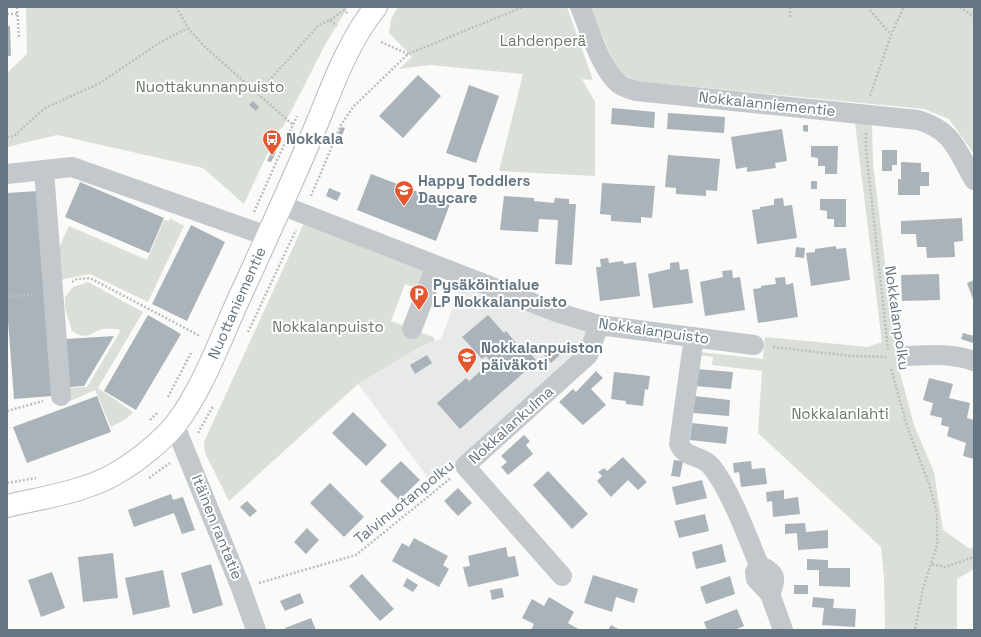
<svg xmlns="http://www.w3.org/2000/svg" width="981" height="637" font-family="'Space Grotesk',sans-serif">
<style>
.built{fill:#e8e9e9}
.green{fill:#dadfd7}
.building{fill:#aab3b9}
.lines{fill:none;stroke-linecap:round;stroke-linejoin:round}
.major-casing{stroke:#b5babe;stroke-width:24}
.path{stroke:#bbbfc2;stroke-width:2.5;stroke-dasharray:2 2;stroke-linecap:butt}
.minor{stroke:#c3c8cc;stroke-width:20}
.major{stroke:#fff;stroke-width:22}
.labels{text-anchor:middle;stroke-width:4;stroke-linejoin:round;paint-order:stroke}
.park-label{font-size:15px;fill:#687a64;stroke:#fff}
.street-label{font-size:15px;fill:#657683;stroke:#fff}
.poi-label{font-size:15px;font-weight:bold;fill:#657683;stroke:#fff;text-anchor:start}
</style>
<rect width="100%" height="100%" fill="#fafaf8"/>
<path class="built" d="M461 286 553 316 589 331 584 347 571 363 432 483 358 384 420 347 441 339Z"/>
<path class="green" d="M26 7H348L326 43 283 127 278 131 244 204 203 168 57 135 7 147V73L27 54Z
M398 7H567L593 80 582 79 595 102V176L499 171 523 74 430 65 399 69 412 57 389 33 391 19Z
M590 7H974V154L949 119 924 109 637 81 622 75 613 60Z
M872 122 873 164 897 361 914 425 934 472 943 530 970 549 974 547V569L957 579V630H885L884 577 881 547 758 433 762 371 712 365 713 357 700 355V352L763 359 765 337 868 347 882 342 855 123Z
M170 218 184 226 148 302 90 274 59 280 55 256 69 226 147 260 164 220 169 221Z
M306 219 424 270 419 289 405 284 391 321 433 337 435 341 420 347 358 384 229 501 205 453 204 442Z
M88 282 143 312 98 388 133 412 126 419 111 427 95 390 68 402 67 388 87 387 120 332 119 329C113 329 104 328 99 330 88 336 84 339 72 331L65 308V297L73 287Z"/>
<path class="building" d="M7 26H10L11 56H7Z
M418 75 441 96 403 138 379 116Z
M469 85 499 96 476 163 446 153Z
M253 101 259 107 256 111 249 105Z
M612 108 655 112 654 128 611 124Z
M668 113 725 117 724 133 667 129Z
M803 125H808V132L803 131Z
M341 127 345 128 341 138 337 137Z
M782 129 787 161 775 163 776 168 747 172V167L736 169 731 137Z
M811 146H838L837 174H825V166H818V158L811 157Z
M882 150H897V165H892V171H882Z
M272 151 276 152 271 162 267 161Z
M668 155 720 159 717 191 706 190V196L676 194V188L665 187Z
M901 162 921 163V172H929V186H920V195H898V179H901Z
M371 174 450 204 436 241 357 210Z
M811 181H817V189H811Z
M80 182 164 218 149 253 65 217Z
M602 183 655 186 652 218 641 217V223L611 221V215L600 214Z
M329 188 341 193 337 201 326 196Z
M37 191 52 396 14 399 7 308V193Z
M504 196 534 198V201L554 203 555 198 569 199V204H576L572 265 555 264 558 220 539 219 538 232 500 230Z
M783 198 784 206 792 205 797 238 757 244 752 210 760 209V207L774 205V199Z
M820 199H846V227H834V219H827V211L820 210Z
M962 218 963 241 954 242 955 257 927 258 926 247H917L916 234H901V221Z
M191 225 225 242 187 321 152 304Z
M836 246V249L846 248 850 280 811 286 806 253 815 252V249Z
M796 247 805 248 804 258 795 257Z
M608 258 609 263 623 261 624 264 636 262 640 296 600 301 596 267H601L600 259Z
M679 262 680 270 688 269 693 303 653 308 648 274 670 269V263Z
M732 270 733 278 740 277 745 310 705 316 700 282 723 277 722 271Z
M939 274 940 300 902 301 901 275Z
M785 277 786 285 793 283 798 317 758 323 753 289 761 288V286L776 284 775 278Z
M974 280V302L967 283Z
M148 315 181 334 136 410 104 391Z
M488 315 504 333 506 331 521 349 524 346 537 361 460 429 437 403 466 378 469 381 491 362 486 356 482 359 462 337Z
M963 333 974 336 973 343 961 339Z
M114 336 84 386 69 387 66 339Z
M554 346 561 354 551 363 544 355Z
M427 355 432 363 415 374 410 365Z
M697 369 733 372 731 389 695 386Z
M596 371 603 378 591 389 606 405 583 425 559 402 573 389 576 392Z
M614 372 650 376 648 390 645 389 643 406 626 404V401L611 399Z
M929 378 953 384 949 398 970 403 967 418 974 420V459L963 456 966 443 947 436 949 427 941 425 942 418 930 415 933 403 923 400Z
M97 396 111 432 27 463 13 427Z
M694 396 730 400 729 416 693 413Z
M353 412 387 445 366 466 332 433Z
M692 423 728 427 726 444 690 440Z
M524 435 530 441 526 445 533 454 508 475 501 467 507 462 501 456Z
M623 457 647 482 638 490 628 480 611 497 597 481 602 476 598 472 604 468 607 471Z
M674 460 683 461 680 477 671 476Z
M401 461 420 480 399 500 380 481Z
M751 461 752 469 765 468 767 484 741 487 739 472 734 473 733 463Z
M548 471 588 514 572 529 533 485Z
M702 480 707 498 676 505 672 487Z
M330 483 364 517 344 537 310 503Z
M458 488 472 503 458 516 444 501Z
M784 490V499L798 497 800 514 773 517 772 501 767 502 766 492Z
M171 494 173 500 183 497 195 530 182 534 174 513 134 527 128 510Z
M247 501 257 511 250 517 240 507Z
M705 514 709 531 679 538 674 521Z
M805 523 806 532 828 530V548L798 550 797 533 785 534V524Z
M307 528 319 540 306 554 294 542Z
M414 538 448 556 443 565 449 569 439 587 392 561 402 543 409 547Z
M722 544 726 562 696 569 692 552Z
M506 547 508 557 515 556 519 576 468 587 463 567 470 566 468 556Z
M113 553 118 598 83 602 78 557Z
M807 559 828 560V568H850V587L819 586V570H807Z
M211 564 223 605 193 614 181 573Z
M163 570 170 607 133 615 125 578Z
M52 572 65 608 41 617 28 580Z
M362 574 394 609 380 621 349 586Z
M593 575 638 589 634 603 616 597 612 612 584 603Z
M730 576 735 594 706 604 700 587Z
M407 578 418 585 413 592 403 586Z
M794 585H808V594H794Z
M502 588 504 597 492 600 490 590Z
M300 593 304 603 285 611 280 601Z
M549 597 574 612 568 623 580 630H531L534 624 522 618 532 599 544 606Z
M813 597 834 599 833 608 856 609 855 627 822 625 824 608 812 607Z
M737 609 744 626 734 630H707L704 622Z
M311 618 316 630H286L285 628Z
M611 625 620 630H608Z"/>
<g class="lines">
<g class="major-casing">
<path id="major" d="M7 506C44 497 87 492 120 471 137 461 162 441 175 425 201 392 219 343 236 305 264 244 292 183 318 121 334 82 349 40 376 7"/>
</g>
<path class="path" d="M17 7 19 38
M176 7 188 28 205 47 292 124
M960 7 974 17
M870 10 891 35
M7 14H18
M790 17V7
M330 20 344 10 347 13
M381 42 408 54
M258 93 319 25 330 20 337 26
M870 96 891 35 904 7
M866 133V149L888 349
M7 137 14 136 45 108 100 83 159 43 188 28
M311 196 341 125 353 107 408 54 523 7
M254 212 297 116
M72 282 77 279 90 278 200 336
M7 297 35 294
M248 332 296 230
M773 347 852 356 887 357
M891 369 908 429 929 484 937 513V546L923 588 915 630
M168 397 191 353
M7 411 43 401
M150 420 158 412
M198 433 213 406
M149 478 170 463
M7 483 36 478
M932 564 945 567 974 557
M259 583 356 555 451 478"/>
<path class="minor" d="M580 7C590 30 600 68 619 84 624 88 631 89 636 91L918 120C953 130 957 151 974 180
M44 170 61 396
M7 174 72 167 267 236
M281 205 559 313 599 325 754 345
M412 329 436 266
M694 337 679 444C687 460 701 454 711 466 730 489 747 536 759 565L755 572 756 579 770 594 783 630
M905 356C929 355 952 353 974 361
M175 426 241 588 256 630
M759 565C775 573 778 577 770 594
M562 576 465 466 588 355 599 325"/>
<use href="#major" class="major"/>
</g>
<defs>
<g id="bus-pin" transform="scale(1)"><path d="M0 17L-7.5 6A9.5 9.5 0 1 1 7.5 6Z" fill="#e4572e" stroke="#fff"/><path d="M-5-6H5V4H4V6H2V4H-2V6H-4V4H-5ZM-3.5-4V0h7V-4ZM-3.5 1.2v1.5H-2V1.2ZM2 1.2v1.5H3.5V1.2Z" fill="#fff"/></g>
<g id="school-pin" transform="scale(1)"><path d="M0 17L-7.5 6A9.5 9.5 0 1 1 7.5 6Z" fill="#e4572e" stroke="#fff"/><path d="M0-5L7-2L0 1L-7-2ZM-4 1L0 2.5L4 1V4Q0 6-4 4Z" fill="#fff"/></g>
<g id="parking-pin" transform="scale(1)"><path d="M0 17L-7.5 6A9.5 9.5 0 1 1 7.5 6Z" fill="#e4572e" stroke="#fff"/><path d="M-3.5-5.5H1a3.5 3.5 0 0 1 0 7H-1V5.5H-3.5ZM-1-3.4V-.6H.8a1.4 1.4 0 0 0 0-2.8Z" fill="#fff"/></g>
</defs>
<g fill-rule="evenodd">
<use href="#bus-pin" x="272" y="139"/>
<use href="#school-pin" x="404" y="190"/>
<use href="#parking-pin" x="419" y="294"/>
<use href="#school-pin" x="467" y="357"/>
</g>
<g class="labels">
<g class="park-label">
<text x="543" y="46">Lahdenperä</text>
<text x="210" y="92">Nuottakunnanpuisto</text>
<text x="328" y="332">Nokkalanpuisto</text>
<text x="840" y="419">Nokkalanlahti</text>
</g>
<g class="street-label">
<text transform="translate(767 104) rotate(6)" y="5">Nokkalanniementie</text>
<text transform="translate(237 303) rotate(-66)" y="5">Nuottaniementie</text>
<text transform="translate(897 318) rotate(82)" y="5">Nokkalanpolku</text>
<text transform="translate(654 331) rotate(8)" y="5">Nokkalanpuisto</text>
<text transform="translate(511 425) rotate(-42)" y="5">Nokkalankulma</text>
<text transform="translate(404 502) rotate(-39)" y="5">Talvinuotanpolku</text>
<text transform="translate(217 527) rotate(68)" y="5">Itäinen rantatie</text>
</g>
<g class="poi-label">
<text x="286" y="144">Nokkala</text>
<text x="418" y="186">Happy Toddlers<tspan x="418" dy="17">Daycare</tspan></text>
<text x="433" y="290">Pysäköintialue<tspan x="433" dy="17">LP Nokkalanpuisto</tspan></text>
<text x="481" y="353">Nokkalanpuiston<tspan x="481" dy="17">päiväkoti</tspan></text>
</g>
</g>
<rect width="981" height="637" fill="none" stroke="#657683" stroke-width="16"/>
</svg>
